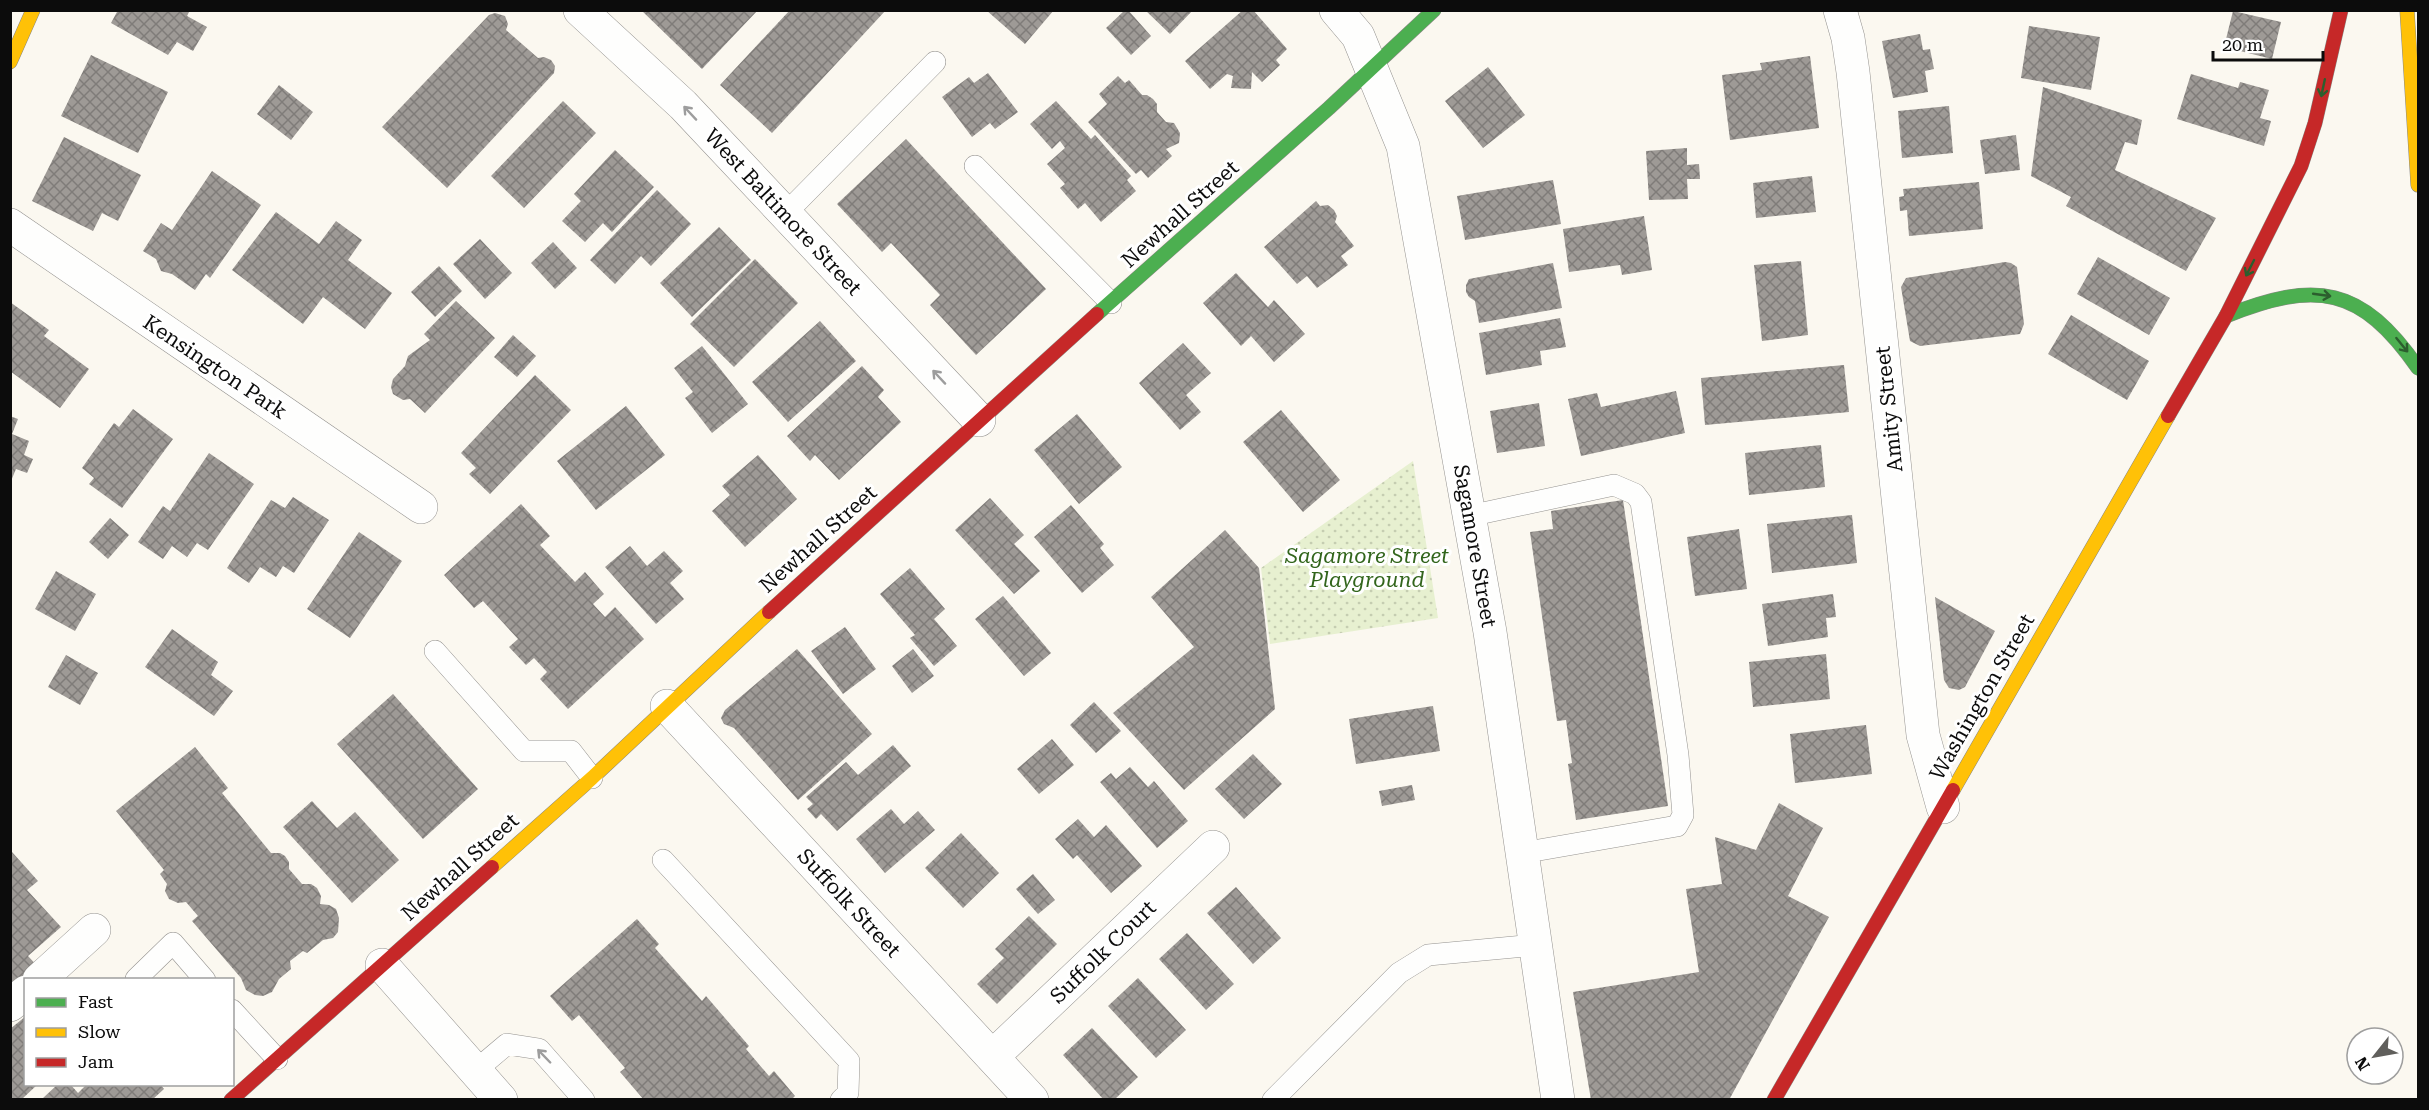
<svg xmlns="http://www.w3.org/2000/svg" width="2429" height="1110" font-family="'Roboto Serif',serif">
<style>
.park{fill:url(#park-dots)}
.building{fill:url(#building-cross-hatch)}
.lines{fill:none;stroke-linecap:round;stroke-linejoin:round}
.lane-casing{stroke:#94928f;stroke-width:22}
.street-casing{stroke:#94928f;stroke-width:34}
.fast-casing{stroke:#8a8985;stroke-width:15}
.slow-casing{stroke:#8a8985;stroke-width:15}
.jam-casing{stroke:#8a8985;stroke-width:15}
.lane{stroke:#fefefd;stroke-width:21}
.street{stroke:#fefefd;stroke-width:33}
.fast{stroke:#4caf50;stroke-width:14}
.slow{stroke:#ffc107;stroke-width:14}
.jam{stroke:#c62828;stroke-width:14}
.oneway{stroke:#2c5e2e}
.oneway2{stroke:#9d9d9d}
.labels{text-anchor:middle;stroke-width:6;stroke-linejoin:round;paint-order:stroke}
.street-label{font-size:21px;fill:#0c0c0c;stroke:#fff}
.park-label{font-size:21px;font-style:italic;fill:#32651c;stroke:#fff}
</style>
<defs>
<pattern id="park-dots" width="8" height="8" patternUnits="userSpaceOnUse" patternTransform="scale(1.5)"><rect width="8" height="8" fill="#e7f0d0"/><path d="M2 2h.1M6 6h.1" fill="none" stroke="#c5cdb1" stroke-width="1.8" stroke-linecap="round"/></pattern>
<pattern id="building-cross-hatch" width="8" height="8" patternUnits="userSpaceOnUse" patternTransform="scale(1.5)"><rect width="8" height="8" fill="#9e9a96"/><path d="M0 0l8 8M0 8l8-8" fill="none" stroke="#7f7c79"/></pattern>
</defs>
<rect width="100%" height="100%" fill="#fbf8f0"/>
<path class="park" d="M1413 461 1438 618 1270 644 1261 568Z"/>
<path class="building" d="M118 10H190L187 16 207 27 193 51 177 42 168 55 111 23Z
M641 10H758L702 69Z
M790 10H886L772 133 720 85Z
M986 10H1054L1025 44Z
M1125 10H1128L1151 36 1131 55 1106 28Z
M1145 10H1193L1170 34Z
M1243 10H1253L1287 49 1276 60 1280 65 1262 82 1252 72 1251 89 1231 88 1233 76 1227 74 1210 89 1185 61Z
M2233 11 2281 22 2272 59 2224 47Z
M495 13 505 16 508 24 506 30 538 58 544 57 551 60 555 66 554 73 447 188 382 127 489 15Z
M2029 26 2100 37 2091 90 2021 78Z
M1920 34 1923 50 1930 49 1934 69 1925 71 1928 92 1893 98 1882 41Z
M91 55 168 92 138 153 61 116Z
M1810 56 1819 128 1730 140 1722 75 1762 70 1760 63Z
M1488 67 1525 115 1483 148 1445 101Z
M988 73 1018 112 995 129 990 123 972 137 942 97 969 77 974 83Z
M2191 74 2238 88 2240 82 2269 90 2260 118 2271 121 2264 146 2177 119Z
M1118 76 1125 83 1129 80 1142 95H1147L1153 99 1157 104V112L1166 122 1174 123 1180 133 1179 143 1166 149 1172 156 1148 178 1141 170 1136 174 1088 122 1107 104 1099 94Z
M279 85 313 112 291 140 257 114Z
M2043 87 2142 120 2137 145 2125 142 2115 170 2216 218 2186 271 2066 206 2071 197 2031 176Z
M563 101 596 133 524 208 491 176Z
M1056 101 1091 139 1095 135 1131 176 1127 180 1136 191 1101 222 1085 203 1078 209 1060 188 1065 184 1047 164 1065 148 1060 141 1052 149 1030 124Z
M1949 106 1953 153 1902 158 1898 111Z
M2016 135 2020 170 1985 174 1980 140Z
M64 137 141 175 118 221 102 213 93 231 32 201Z
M906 139 1046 289 976 355 930 305 940 295 891 243 882 252 837 204Z
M1687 148V165L1699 164 1700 179H1687L1688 199 1649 200 1646 151Z
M615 150 654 187 612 232 603 223 585 242 562 221 581 201 574 194Z
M212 171 261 205 210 278 206 274 195 290 172 274 161 271 156 259 143 251 161 223 172 230Z
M1812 176 1816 212 1756 218 1753 183Z
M1553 180 1561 224 1465 240 1457 196Z
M1979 182 1983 229 1909 236 1907 210 1900 211 1899 197 1904 196 1903 189Z
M657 190 691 224 651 266 641 256 615 284 590 260Z
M1316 201 1320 206 1328 205 1334 210 1337 216 1335 222 1354 246 1341 256 1348 265 1317 288 1307 276 1297 284 1264 247Z
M276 212 319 244 336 221 362 240 348 260 392 293 365 329 323 297 303 324 232 270Z
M1644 216 1652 270 1622 275 1620 265 1569 272 1563 229Z
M719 227 751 260 692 317 660 283Z
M480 239 512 273 485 299 453 264Z
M553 242 577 268 555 289 531 263Z
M2098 257 2170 298 2149 335 2077 294Z
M755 259 798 303 734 367 690 324Z
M1801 261 1808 335 1762 341 1754 265Z
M2005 262 2011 263 2017 267 2024 324 2020 334 1920 346 1910 341 1901 287 1906 278Z
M1553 263 1562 308 1479 323 1475 301 1469 297 1466 292V285L1469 279Z
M439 266 462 291 435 317 411 292Z
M1236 273 1268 307 1274 300 1305 334 1274 362 1251 336 1241 346 1203 303Z
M456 301 495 338 425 413 410 399 403 400 393 394 391 387 393 379 405 366 408 356 430 340 424 334Z
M10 302 49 330 44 336 89 369 60 408 10 371Z
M2071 315 2149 361 2127 400 2048 354Z
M1560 318 1566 347 1540 351 1542 365 1486 375 1479 333Z
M820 321 856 361 788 422 752 382Z
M513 335 536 356 517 377 494 357Z
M1183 343 1211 373 1186 395 1201 412 1180 430 1139 383Z
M702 346 748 404 712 433 685 398 693 392 674 368Z
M1844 365 1849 412 1705 425 1701 378Z
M862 366 884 390 878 397 901 422 839 480 815 455 810 461 787 436Z
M535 375 571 410 490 494 469 474 476 468 461 453Z
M1676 391 1685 433 1581 456 1568 399 1597 393 1601 407Z
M1539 403 1545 446 1497 453 1490 411Z
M626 406 665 455 596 510 557 461Z
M133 409 173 439 122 508 89 484 94 478 82 468 114 423 119 427Z
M1281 410 1340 480 1303 512 1243 442Z
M1077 414 1122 467 1079 504 1034 450Z
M10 416 18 419 12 434 29 441 24 455 33 459 27 473 16 469 11 481Z
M1821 445 1825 487 1749 495 1745 453Z
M209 453 254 484 208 550 197 543 187 557 172 546 163 559 138 542 163 506 170 511Z
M758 455 797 499 745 547 712 511 730 495 722 486Z
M293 497 329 520 294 573 283 566 276 577 260 567 249 583 227 568 271 500 285 508Z
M990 498 1024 535 1014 544 1040 571 1014 594 955 530Z
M1623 500 1668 806 1576 820 1568 764 1572 763 1566 720 1557 721 1530 532 1553 529 1551 511Z
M521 504 550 536 540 545 575 582 585 572 604 594 593 604 605 617 615 607 644 639 568 709 540 679 547 672 534 658 526 665 509 647 518 639 483 601 474 608 444 575Z
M1071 505 1104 544 1100 548 1114 565 1082 593 1034 537Z
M1852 515 1857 563 1772 573 1767 524Z
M110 518 129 535 108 559 89 542Z
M1739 529 1747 589 1695 596 1687 537Z
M1225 530 1259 568 1275 709 1184 790 1113 713 1194 647 1151 597Z
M359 532 402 561 350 638 307 609Z
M630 546 647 566 664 551 683 571 670 583 684 599 656 624 605 567Z
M910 568 945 609 934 619 957 646 934 666 910 638 915 635 880 594Z
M56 571 96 594 75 631 35 609Z
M1833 594 1836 617 1826 618 1828 637 1768 646 1762 604Z
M1003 596 1051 653 1024 676 975 619Z
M1935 597 1995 631 1965 687 1959 690 1949 688 1944 680Z
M845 627 876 669 843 694 811 651Z
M172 629 218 662 211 675 233 691 214 716 145 667Z
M797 649 872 734 798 800 734 728 724 724 721 718 725 710Z
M913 649 934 676 912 693 892 666Z
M1826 654 1830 699 1753 707 1749 662Z
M66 655 98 673 80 705 48 687Z
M393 694 478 789 423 839 337 744Z
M1094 702 1121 731 1096 753 1070 725Z
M1433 706 1440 751 1356 764 1349 719Z
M1866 725 1872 774 1795 783 1790 734Z
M1052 739 1074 765 1039 794 1017 769Z
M893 745 911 766 837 831 821 814 816 819 807 809 813 804 806 797 846 762 858 775Z
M195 747 228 788 222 793 271 853H280L285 856 289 862V869L302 884H311L317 888 321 896 320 904 329 905 336 909 339 918 338 932 333 938 323 940 307 953 303 951 290 961 291 969 279 979 272 992 263 996 255 995 246 990 241 978 192 921 198 916 186 902 178 903 169 899 165 891 167 884 160 874 164 870 116 811Z
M1253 754 1282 784 1244 819 1215 789Z
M1130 767 1148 787 1154 781 1188 821 1157 848 1100 782 1111 773 1116 779Z
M1412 785 1415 800 1382 806 1379 791Z
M312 801 337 828 355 812 399 860 352 903 283 827Z
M1779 803 1823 828 1788 896 1829 917 1729 1100H1591L1573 992 1699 972 1686 889 1722 884 1715 837 1756 850Z
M891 809 904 824 918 811 935 830 885 873 856 839Z
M1078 819 1094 837 1106 825 1142 866 1111 893 1077 855 1073 859 1055 839Z
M961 833 999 873 963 908 925 868Z
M12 852 38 881 27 890 61 927 28 956 41 970 10 998Z
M1033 874 1055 900 1038 914 1016 889Z
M1236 887 1281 938 1253 964 1207 913Z
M1029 916 1057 944 997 1004 977 984 1004 958 995 949Z
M637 919 659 944 655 948 702 1001 706 996 749 1046 746 1049 769 1076 774 1071 795 1096 791 1100H644L620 1072 625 1068 579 1015 572 1021 550 996Z
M1187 933 1234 984 1206 1010 1159 959Z
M1138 978 1186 1030 1156 1058 1108 1006Z
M26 1016V1084H38L21 1100H10V1029Z
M1092 1028 1138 1077 1114 1100H1104L1063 1055Z
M58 1084H70L78 1093 87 1084H160L164 1089 152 1100H41Z"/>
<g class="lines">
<g class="lane-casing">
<path id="lane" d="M975 166 1111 303
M785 214 935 62
M1469 516 1614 485 1635 494 1641 502 1678 755 1683 815 1677 826 1522 853
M435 651 524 751H571L592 778
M663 860 849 1061 848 1093 841 1100
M136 979 173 943 205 980
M232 1010 277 1059
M475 1071 507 1044 539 1049 584 1100
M1273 1100 1399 973 1428 955 1535 945"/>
</g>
<g class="street-casing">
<path id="street" d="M580 10 683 105 979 420
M1336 10 1358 36 1403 146 1490 632 1558 1100
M1840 10 1848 38 1853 72 1923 735 1943 807
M10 225 421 507
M667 706 1032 1100
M382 965 501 1100
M39 980 94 930
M10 1005 26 992
M992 1057 1213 847"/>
</g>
<g class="fast-casing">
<path id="fast" d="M1097 314 1329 108 1434 10
M2226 316C2316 280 2361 286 2418 368"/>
</g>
<g class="slow-casing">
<path id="slow" d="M2407 10 2418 185
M10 62 33 10
M1953 790 2168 416
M492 867 592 778 769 612"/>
</g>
<g class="jam-casing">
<path id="jam" d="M2168 416 2226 316 2301 166 2315 123 2341 10
M769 612 1097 314
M231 1100 492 867
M1774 1100 1953 790"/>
</g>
<use href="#lane" class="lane"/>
<use href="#street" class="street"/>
<use href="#fast" class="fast"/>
<use href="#slow" class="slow"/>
<use href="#jam" class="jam"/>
</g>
<defs><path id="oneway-shaft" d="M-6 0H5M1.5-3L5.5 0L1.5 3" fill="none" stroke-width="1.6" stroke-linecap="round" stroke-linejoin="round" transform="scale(1.5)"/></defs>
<g class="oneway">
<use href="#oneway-shaft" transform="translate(2323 88) rotate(102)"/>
<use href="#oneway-shaft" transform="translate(2250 268) rotate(117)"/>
<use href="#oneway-shaft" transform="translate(2322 295) rotate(8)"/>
<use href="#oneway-shaft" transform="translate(2402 345) rotate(51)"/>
</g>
<g class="oneway2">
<use href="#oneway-shaft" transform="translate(690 113) rotate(-133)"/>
<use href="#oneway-shaft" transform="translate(939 377) rotate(-133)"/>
<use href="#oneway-shaft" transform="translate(544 1056) rotate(-134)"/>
</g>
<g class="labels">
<g class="street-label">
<text transform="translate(783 212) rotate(47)" y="7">West Baltimore Street</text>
<text transform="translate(1180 214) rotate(-42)" y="7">Newhall Street</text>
<text transform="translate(215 367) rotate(34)" y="7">Kensington Park</text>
<text transform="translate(1889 409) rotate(-96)" y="7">Amity Street</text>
<text transform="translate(818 539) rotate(-42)" y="7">Newhall Street</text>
<text transform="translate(1475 546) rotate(80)" y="7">Sagamore Street</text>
<text transform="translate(1982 697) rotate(-60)" y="7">Washington Street</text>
<text transform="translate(460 867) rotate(-42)" y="7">Newhall Street</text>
<text transform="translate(849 903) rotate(47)" y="7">Suffolk Street</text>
<text transform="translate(1103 952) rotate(-44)" y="7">Suffolk Court</text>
</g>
<g class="park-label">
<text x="1367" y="563">Sagamore Street<tspan x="1367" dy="24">Playground</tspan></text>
</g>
</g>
<rect width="2429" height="1110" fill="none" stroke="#0c0c0c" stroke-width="24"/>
<rect x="24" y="978" width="210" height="108" fill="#ffffff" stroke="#9e9e9e" stroke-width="1.5"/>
<rect x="36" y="998" width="30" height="9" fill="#4caf50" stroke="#9e9e9e" stroke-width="1.5"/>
<text x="78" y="1008" font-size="18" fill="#0c0c0c">Fast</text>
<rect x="36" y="1028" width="30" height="9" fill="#ffc107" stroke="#9e9e9e" stroke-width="1.5"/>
<text x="78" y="1038" font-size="18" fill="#0c0c0c">Slow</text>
<rect x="36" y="1058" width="30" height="9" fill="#c62828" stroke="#9e9e9e" stroke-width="1.5"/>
<text x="78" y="1068" font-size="18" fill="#0c0c0c">Jam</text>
<g transform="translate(2375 1056) rotate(239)"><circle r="28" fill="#ffffff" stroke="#9e9e9e" stroke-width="1.5"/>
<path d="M0-4.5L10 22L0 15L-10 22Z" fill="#605f5c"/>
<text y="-9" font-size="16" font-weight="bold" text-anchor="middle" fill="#0c0c0c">N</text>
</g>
<path d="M2213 51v9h110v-9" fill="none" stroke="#0c0c0c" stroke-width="3"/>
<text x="2222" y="51" font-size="18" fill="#0c0c0c" stroke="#ffffff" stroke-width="4.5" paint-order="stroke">20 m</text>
</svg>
